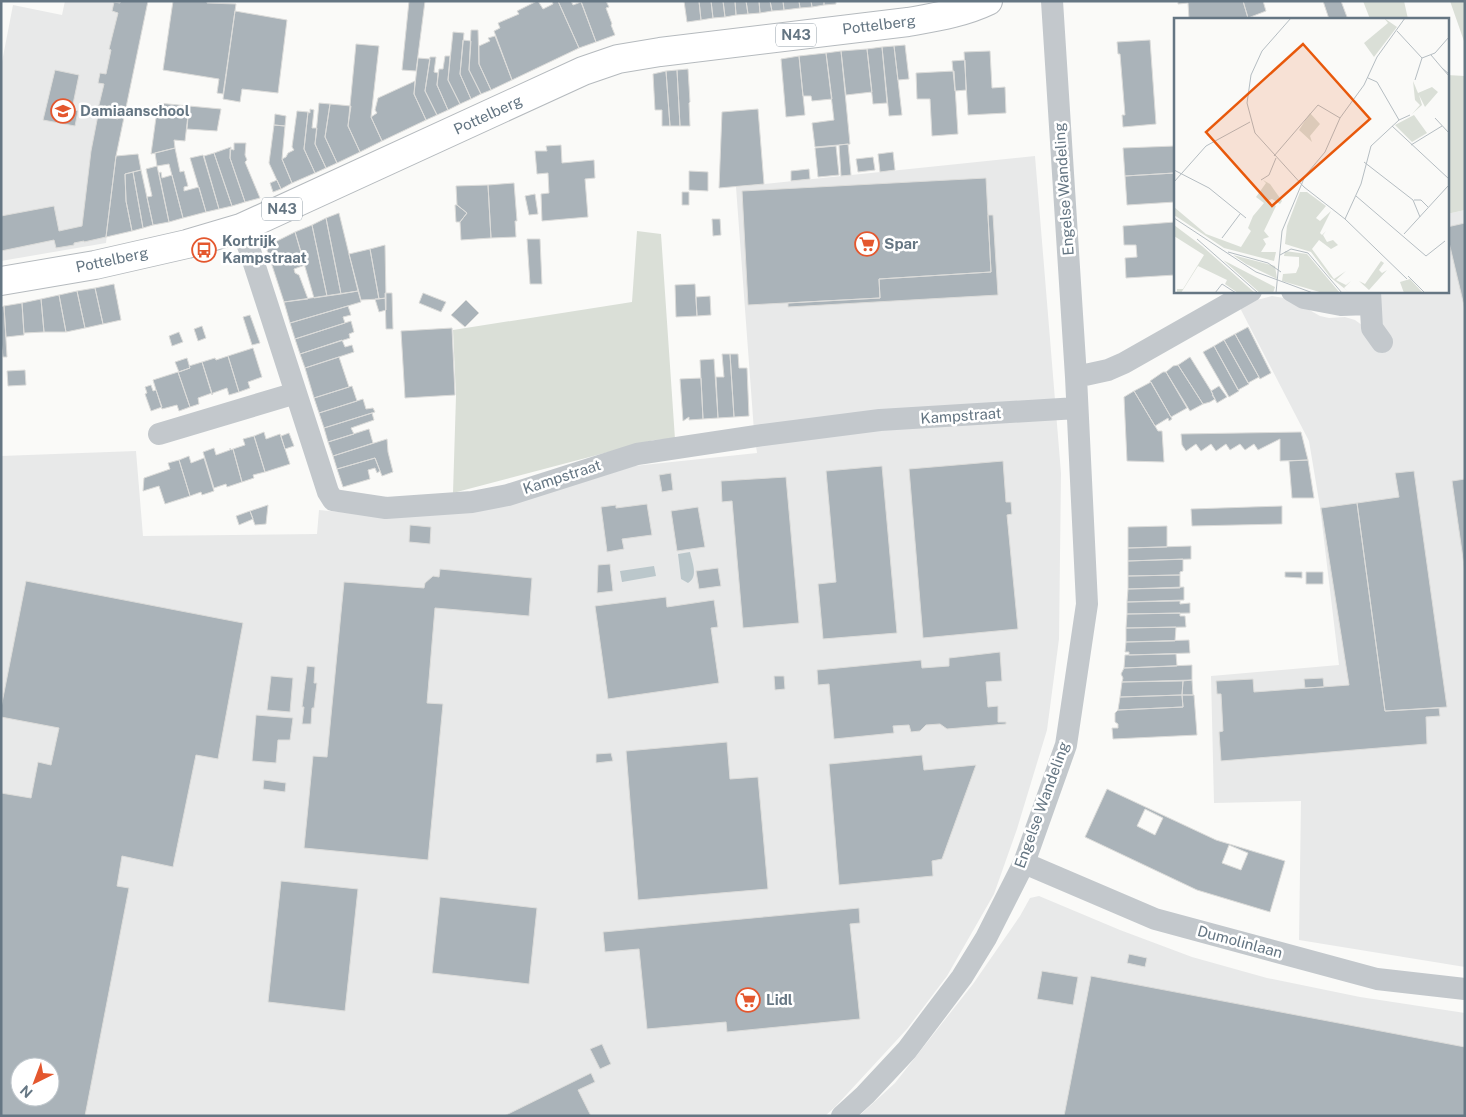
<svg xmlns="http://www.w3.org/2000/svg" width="1466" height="1117" font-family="'Public Sans',sans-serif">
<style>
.built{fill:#e8e9e9;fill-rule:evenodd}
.green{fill:#dadfd7}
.water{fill:#bbc7cb}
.building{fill:#aab3b9;stroke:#dcdcda;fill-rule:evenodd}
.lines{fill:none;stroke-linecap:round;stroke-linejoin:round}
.primary-casing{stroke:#b5babe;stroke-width:30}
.street{stroke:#c3c8cc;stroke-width:22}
.primary{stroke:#fff;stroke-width:28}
.labels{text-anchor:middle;stroke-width:5;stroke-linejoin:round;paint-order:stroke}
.shield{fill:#fff;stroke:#939fa8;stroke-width:1}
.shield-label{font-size:14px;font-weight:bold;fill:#657683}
.street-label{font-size:15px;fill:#657683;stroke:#fff}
.poi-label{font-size:15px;font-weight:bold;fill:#657683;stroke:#fff;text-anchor:start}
.inset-road{fill:none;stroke:#b5bdc2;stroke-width:1}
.view{fill:#e8590c;fill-opacity:0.15;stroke:#e8590c;stroke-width:2.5}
.inset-edge{fill:none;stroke:#657683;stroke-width:2.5}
</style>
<rect width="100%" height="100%" fill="#fafaf8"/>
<path class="built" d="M65 1H148L116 156 106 243 1 261V67L13 5 62 15Z
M1035 156 1061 473 1059 639 1047 730 1017 829 994 894 947 976 907 1029 835 1107 825 1116H1V456L136 451 143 536 317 534 319 510 392 517 634 466 757 453 754 431 736 187ZM20 1067H50V1097H20Z
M1465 210V967L1299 940 1301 801 1214 803 1211 676 1339 665 1320 507 1309 441 1240 308 1257 300 1272 296 1290 299 1320 316 1329 318 1345 317 1355 320 1366 328 1357 291H1447V214Z
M1039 896 1120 930 1192 957 1267 978 1360 997 1465 1013V1116H859L895 1083 973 984 1020 916 1030 898Z"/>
<path class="green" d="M1363 1H1404L1408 19H1370Z
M1450 1H1465V44Z
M1447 75 1465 76V210L1447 214Z
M637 231 661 234 675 439 654 440 453 493 456 396 453 330 632 302Z"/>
<path class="water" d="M690 552C692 562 699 577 688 583L681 579 678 554Z
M654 566 656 576 622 582 620 571Z"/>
<path class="building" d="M121 1H148L116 156 106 237 84 242V241L74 243V245L56 248 54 240 1 251V216L54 206 59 231 82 226 91 151 98 115 118 119 119 113 98 109 104 84 98 83 100 73 106 74 111 50 109 49 118 13 112 11 114 2 120 3Z
M173 1H207V3L236 4 223 94 217 93 219 79 163 70Z
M409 1H425L416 71 402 70Z
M537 1H538L543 9 553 4 552 1H558L579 48 512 80 494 31 500 28 498 23 519 14 517 11Z
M558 1H571L573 5 581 2 596 42 579 48Z
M581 1H606L609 7 606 8 612 24 611 25 615 35 596 42Z
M684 1H699L701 20 687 22Z
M699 1H711L713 18 701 20Z
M711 1H723L725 17 713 18Z
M723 1H735L736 15 725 17Z
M735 1H746L748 14 736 15Z
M746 1H759L760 13 748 14Z
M759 1H770L772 11 760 13Z
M770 1H783L784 10 772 11Z
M783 1H799L800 8 784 10Z
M799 1H811L812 7 800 8Z
M811 1H824V5L812 7Z
M824 1H836V4L824 5Z
M1178 1H1243L1248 18 1189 19 1188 3 1178 4Z
M1243 1H1263L1266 11 1248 18Z
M1323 1H1341L1347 17 1344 19H1329Z
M235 11 287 20 278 93 242 89 240 102 223 99Z
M471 30H478L479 64 491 90 481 94 469 70Z
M453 32 464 33 460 74 471 99 460 104 448 80Z
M495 36 512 80 491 90 479 64V46L490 41 488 38Z
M463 40 471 41 469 70 481 94 471 99 460 74Z
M1150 40 1156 124 1123 127 1122 115H1125L1120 54H1118L1117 42Z
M356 44 379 46 371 117 382 141 360 152 348 126Z
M905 45 909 79 898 80 894 46Z
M894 46 902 115 889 116 882 47Z
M882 47 887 103 873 104 867 49Z
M867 49 872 92 846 95 841 51Z
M841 51 850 144 815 147 812 123 834 120 826 53Z
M990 51 992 88 1005 87 1006 113 968 115 964 52Z
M826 53 832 99 812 101 811 96H803L799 56Z
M445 56H450L448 80 460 104 448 110 437 85 439 69H443Z
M799 56 805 115 786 117 781 59Z
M430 57H436L434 72 438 73 437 85 448 110 437 115 425 91Z
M418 58 430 59 425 91 437 115 426 120 414 94Z
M965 60 966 90 955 91 952 61Z
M688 69 690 102 689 103 690 126H680L677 70Z
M55 70 79 75 72 109 78 111 75 126 43 120Z
M677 70 680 126H670L666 71Z
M666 71 670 126H662V110H655L653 74Z
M954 71 958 134 932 136 930 99H917L916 73Z
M415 81 414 94 426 120 382 141 371 117 377 113 375 110 378 98Z
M158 103 189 106 185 141 174 140 175 148 151 154Z
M319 103 330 104 325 137 337 163 326 168 315 144Z
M330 104 351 106 348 126 360 152 337 163 325 137Z
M189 106 221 109 217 131 187 129Z
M310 109 314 110 312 128H317L315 144 326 168 315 173 304 149 308 112 310 113Z
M758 109 764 184 719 188 722 112Z
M297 111 308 112 304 149 315 173 292 183 282 159 286 157 288 153 294 150 292 147Z
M275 114 286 116 285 126 274 125Z
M274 125 285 126 282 159 292 183 281 189 269 163Z
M234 143H246L245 155 247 160 245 162 260 198 245 202 230 158V149L234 150Z
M848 144 851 175 841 176 839 145Z
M561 145 562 163 594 160 595 178 585 179 588 217 542 221 541 194 549 193 548 173 537 174 535 151H547L546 146Z
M836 146 839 175 818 177 815 148Z
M1175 146V173L1125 176 1123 148Z
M231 147 230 158 245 202 232 206 214 153Z
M175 148 180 172 184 171 188 186 184 187V191L199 187 206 212 183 218 169 164 157 166 155 153Z
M893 152 895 170 880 172 878 154Z
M214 153 232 206 219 209 204 156Z
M138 154 141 170 125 174 126 201 132 231 106 237 116 156Z
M203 155 219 209 206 212 190 158Z
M873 157 875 170 858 172 856 159Z
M157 166 169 222 153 225 147 197 152 196 146 169Z
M809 169 810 179 791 181V171Z
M141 170 153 225 143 228 133 172Z
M689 171 708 172V191L689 190Z
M133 172 143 228 132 231 126 201 125 174Z
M161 172 162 178 172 175 183 218 169 222 159 173Z
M1174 173 1175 202 1127 205 1125 176Z
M986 178 991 272 879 279 880 298 748 305 742 191Z
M277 180 281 189 273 192 270 183Z
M514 183 517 221H515L516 237 491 238 488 185Z
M488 185 491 238 461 240 460 222 467 213 457 205 456 186Z
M682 192H689V205H682Z
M535 194 538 214 529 215 525 196Z
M455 205H457L467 213 460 222H456Z
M339 213 358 291 341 294 326 218Z
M988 215H993L998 295 788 307V303L880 298 879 279 991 272Z
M326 218 341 294 327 296 312 225Z
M712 219H720L721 235 713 236Z
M1175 222V275L1126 278 1125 258 1137 257 1136 245H1124L1123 226Z
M1465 223V310L1447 234V227Z
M312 225 327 296 314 298 295 232Z
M295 232 305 265 294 269 295 273 299 275 308 299 284 302 267 250 269 245Z
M527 239H540L542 284H530Z
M385 245 386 298 379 299 370 249Z
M370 249 379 299 361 300 349 254Z
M114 284 121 320 103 324 95 288Z
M695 284 697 316 676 317 675 285Z
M95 288 103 324 85 328 77 291Z
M77 291 85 328 66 332 59 295Z
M358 291 361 302 290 323 284 302Z
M385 293H392L393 329H386Z
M423 293 446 302 441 312 419 303Z
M59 295 66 332H44L41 299Z
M710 296 711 315 697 316 696 297Z
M386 298V310L379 312 375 299Z
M41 299 44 332 24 333 22 303Z
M466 300 479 313 465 327 451 315Z
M22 303 24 335 6 337 4 306Z
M4 306 7 357H3L1 340V307Z
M348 306 351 315 343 317 345 323 295 339 290 323Z
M250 315 260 343 252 345 243 317Z
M351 321 354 332 349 334 350 338 300 354 295 339Z
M202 326 206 338 198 341 194 329Z
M1248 327 1271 373 1260 379 1235 334Z
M452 328 455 395 405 398 401 331Z
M179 332 183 342 172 346 169 336Z
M1235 334 1259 377 1248 383 1224 340Z
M342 340 345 347 352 345 354 352 305 368 300 354Z
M1224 340 1249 384 1238 390 1214 346Z
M1214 346 1239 391 1229 397 1203 352Z
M253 348 262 377 248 382 250 388 239 392 228 356Z
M722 354H730L734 417 718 418 716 377H724Z
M730 354H738L739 368H747L749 416 734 417Z
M228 356 239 392 229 395 227 388 213 393 212 395 202 362 215 358 216 360Z
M339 357 349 387 314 398 305 368Z
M1190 357 1213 394 1212 395 1215 399 1210 402 1203 404 1178 365Z
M187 358 190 368 179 372 175 362Z
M714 359 718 418 703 419 700 360Z
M202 362 212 393 198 398 199 404 190 407 178 372 190 368 189 366Z
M1178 365 1203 404 1190 411 1166 372 1173 366Z
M25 370 26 385 8 386 7 371Z
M178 372 190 407 179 411 177 405 162 409 153 380Z
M1163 372H1166L1187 408 1171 417 1150 381Z
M701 378 703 419 689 420V417L683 421 680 379Z
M1151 382 1172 419 1169 421 1168 418 1155 426 1134 391Z
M151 385 153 391 156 390 162 407 151 411 145 394 147 393 145 387Z
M352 386 357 401 319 413 314 398Z
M1219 386 1227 397 1217 403 1211 391Z
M1134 391 1158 431H1162L1164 462 1127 461 1124 397Z
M363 399 366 409 373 408 375 412 324 428 319 413Z
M372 413 374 420 351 428 354 434 328 442 324 428Z
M369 429 373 443 333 456 328 442Z
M264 432 266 439 280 434 290 464 265 472 254 436Z
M1301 432 1308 460 1280 461V439L1258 450 1254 444 1245 450 1240 444 1230 450 1226 444 1216 451 1211 444 1201 451 1196 444 1186 451 1182 445 1181 434Z
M289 433 294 446 285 449 281 436Z
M254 436 265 472 253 475 254 478 242 482 233 449 245 445 243 439Z
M387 439 388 452 393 472 382 476 375 458 337 469 333 456Z
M214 448 216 455 230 450V448L231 450 233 449 242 482 227 487 226 484 214 488 203 452Z
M189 456 191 463 204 458 214 491 202 495 201 492 190 496 179 460Z
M375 458 380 471 377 473 375 468 368 470 370 479 343 487 337 469Z
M179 460 190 496 165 504 159 486 143 491 144 478 170 469 168 463Z
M1308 460 1314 498H1292L1289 461Z
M1003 461 1006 502H1011L1012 514 1007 515 1018 629 923 638 909 469Z
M882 466 897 633 823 639 818 584 836 582 826 471Z
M1414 471 1447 707 1385 711 1357 503 1399 497 1395 473Z
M671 473 673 490 662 492 659 475Z
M786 477 799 623 743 628 732 501 722 502 721 481Z
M1465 479V573L1452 481Z
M1357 503 1385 711 1439 708 1440 716 1426 717 1427 744 1221 761 1219 732 1223 731 1221 694H1217L1216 681 1253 679 1254 692 1349 685 1321 508Z
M647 504 652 535 622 539 624 549 607 552 601 507 616 505V508Z
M268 505 266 524 255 525 250 511Z
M1282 506V524L1192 526 1191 509Z
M698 507 705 547 677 551 671 511Z
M250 511 253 519 239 525 236 516Z
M410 525 431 527 430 544 409 542Z
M1167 526V547L1128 548V527Z
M1191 546V559L1128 561V548Z
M1183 559V571L1180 572V575L1128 576V561Z
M610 564 613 591 597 593 598 565Z
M718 568 721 586 699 589 696 571Z
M440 569 532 578 529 616 435 608 427 703 443 704 428 860 304 848 313 756 327 757 344 582 424 588 425 583 433 576 439 577Z
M1285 572H1302V578L1285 577Z
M1306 572H1323V584H1306Z
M1180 575V588L1128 589V576Z
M26 581 243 623 218 759 196 755 173 867 122 856 117 886 129 888 85 1116H1V793L31 798 38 762 51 765 59 728 1 717V708ZM20 1067H50V1097H20Z
M1184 587V600L1127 602 1128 589Z
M666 597 667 607 714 600 718 627 711 628 719 683 608 699 595 606Z
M1180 601V604L1190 603V613L1127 614V602Z
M1180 613V616H1185L1186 627 1126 628 1127 614Z
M1176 627 1175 641 1126 642V628Z
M1189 640 1190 653 1129 655V652H1125L1126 642Z
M1000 652 1002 681 986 682 988 707 998 706V722H1006V724L947 729 940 724 926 725 920 731 911 732 909 725 893 726 894 733 834 739 829 684 818 685 817 670 921 660 922 668 949 666V658Z
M1176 654 1177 666 1124 668 1125 655Z
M1192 665V680L1122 682 1123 678 1121 674 1124 668Z
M307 666 315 667 314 683H317L314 708H312L311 724H302L304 707H302Z
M271 676 293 678 290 712 267 710Z
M774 676H784L785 689 775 690Z
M1323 678 1324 687 1305 688 1304 679Z
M1192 680 1193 695H1182L1183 681Z
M1183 681 1182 695 1120 697 1122 682Z
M1182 695H1194L1197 735 1113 739 1112 728H1118V724L1115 722V713L1118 710 1183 707Z
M1182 695 1183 707 1118 710 1120 697Z
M256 715 293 718 290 740H278L276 763 252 761Z
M727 742 730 779 758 777 768 889 638 900 626 751Z
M611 753 613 761 596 763V754Z
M922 755 924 770 976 765 942 859 932 861 933 876 839 885 829 764Z
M264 780 286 783 285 792 263 789Z
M1107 789 1216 840 1285 861 1270 912 1197 890 1085 837ZM1145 809 1163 818 1155 835 1137 826ZM1229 845 1248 853 1241 870 1222 863Z
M281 881 358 889 345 1011 268 1002Z
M440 897 537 908 529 984 432 973Z
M859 908 860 923 850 924 860 1019 727 1032 726 1022 647 1029 639 949 605 952 603 932Z
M1129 954 1147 958 1145 967 1127 963Z
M1042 971 1078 977 1073 1005 1037 999Z
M1091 976 1465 1047V1116H1064Z
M602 1044 611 1064 600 1069 590 1049Z
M591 1073 595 1082 578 1090 591 1116H504Z"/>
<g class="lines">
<g class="primary-casing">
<path id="primary" d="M1 281 95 265 187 244 241 228 583 71 618 59 660 52 908 22C936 17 963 13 988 1"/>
</g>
<path class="street" d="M241 228 250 251 328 492 333 500 386 508 472 502 508 495 637 454 763 435 880 420 1077 408
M1292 291 1304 298 1341 305 1370 304
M1370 291 1372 328 1382 342
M1076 377 1108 370 1124 363 1251 291
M159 434 296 393
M1024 863 1155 919 1377 979 1465 989
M842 1116 865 1095 907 1050 962 977 986 938 1024 863 1066 745 1087 604 1076 377 1052 1"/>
<use href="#primary" class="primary"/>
</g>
<defs>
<g id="school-ring" transform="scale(1.25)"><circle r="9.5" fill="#fff" stroke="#e4572e" stroke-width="1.5"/><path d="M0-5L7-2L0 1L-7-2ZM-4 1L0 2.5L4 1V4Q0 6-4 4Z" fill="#e4572e"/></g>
<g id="supermarket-ring" transform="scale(1.25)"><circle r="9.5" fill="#fff" stroke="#e4572e" stroke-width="1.5"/><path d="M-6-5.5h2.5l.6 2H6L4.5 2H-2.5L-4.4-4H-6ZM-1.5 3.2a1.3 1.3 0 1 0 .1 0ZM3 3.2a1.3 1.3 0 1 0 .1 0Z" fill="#e4572e"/></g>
<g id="bus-ring" transform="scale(1.25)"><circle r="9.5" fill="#fff" stroke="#e4572e" stroke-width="1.5"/><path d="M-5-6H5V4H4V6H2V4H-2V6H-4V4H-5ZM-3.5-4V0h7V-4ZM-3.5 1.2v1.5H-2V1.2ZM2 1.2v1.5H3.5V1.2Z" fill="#e4572e"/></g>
</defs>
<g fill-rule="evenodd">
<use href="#school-ring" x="63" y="111"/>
<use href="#supermarket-ring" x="867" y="244"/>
<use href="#bus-ring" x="204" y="250"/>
<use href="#supermarket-ring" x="748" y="1000"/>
</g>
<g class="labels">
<g class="shield">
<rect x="776" y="23.5" width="40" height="23" rx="4"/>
<rect x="262" y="197.5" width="40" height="23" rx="4"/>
</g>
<g class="shield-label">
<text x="796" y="40">N43</text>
<text x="282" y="214">N43</text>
</g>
<g class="street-label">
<text transform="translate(879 25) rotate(-7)" y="5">Pottelberg</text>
<text transform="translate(488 115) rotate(-25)" y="5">Pottelberg</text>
<text transform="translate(1064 189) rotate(-94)" y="5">Engelse Wandeling</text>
<text transform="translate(112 260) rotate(-12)" y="5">Pottelberg</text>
<text transform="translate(961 416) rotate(-4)" y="5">Kampstraat</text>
<text transform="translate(562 477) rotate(-18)" y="5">Kampstraat</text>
<text transform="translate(1042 805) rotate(-70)" y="5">Engelse Wandeling</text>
<text transform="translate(1240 942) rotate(15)" y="5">Dumolinlaan</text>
</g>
<g class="poi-label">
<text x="80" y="116">Damiaanschool</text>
<text x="222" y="246">Kortrijk<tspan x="222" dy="17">Kampstraat</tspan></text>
<text x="884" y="249">Spar</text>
<text x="766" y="1005">Lidl</text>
</g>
</g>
<g transform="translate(1174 18)">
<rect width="275" height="275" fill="#fafaf8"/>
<path d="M210 0 223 9 200 39 190 25 214 5ZM239 63 244 75 258 69 264 74 251 89 245 77 248 87 238 96 246 87 241 82ZM136 95 146 106 136 118 138 124 125 112ZM240 97 253 115 238 124 221 107ZM89 162 96 166 108 183 106 186 98 181 93 183 102 188 90 213 95 219 89 221 92 226 87 234H102L100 243 50 230 0 197V189L32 216 67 229 77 213 74 210 79 198 90 185 82 179 92 165ZM126 174H133L152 188 142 200 146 203 157 193 146 215 148 217 152 213 149 217 153 224 159 222 164 227 157 231 145 222 138 231 160 261 172 253 162 262 172 267 177 263 170 270 176 275 156 259 137 234 111 226 113 208ZM0 207 28 228 81 275H64L51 266 53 262 24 248 7 275H3V271H9L30 237 0 218ZM111 233 133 236 166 275H149L108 263 109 256 122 255 125 248V239L110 238ZM59 237 101 248 103 261 72 246ZM49 242 101 269 99 275H86ZM207 243 210 245 205 252 208 255 213 252 195 272 185 263 191 266ZM236 261 249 275H230L226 264Z" fill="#dadfd7"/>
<path class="inset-road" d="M117 0 88 33 77 57 73 85 81 115 130 169 171 201 233 261M223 13 248 40M257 37 268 50M248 40 261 35 275 19M275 56 268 50 275 58M194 60 203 64 225 102M241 62 248 40M261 100 275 115M218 108 275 161M237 127 268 108M100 138 144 87 166 100M190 144 239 182 246 199M0 152 35 170 72 200M87 162 95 157 102 140M0 164 32 128 76 104M182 178 252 238 271 223M240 182H247L254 189M0 200 82 254 139 275M171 201 187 166 197 128 225 102 236 97M230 216 274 168M48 220 66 196M23 221 84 275M54 234 94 245 107 254M106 237 117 231 134 235 168 275M234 258 251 275M41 275 48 266 62 275M102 275 108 213 131 158 151 134 166 100 190 67 203 39 231 0"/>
<path class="view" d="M129 26 196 101 98 188 32 114Z"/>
<rect width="275" height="275" class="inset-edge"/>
</g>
<rect width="1466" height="1117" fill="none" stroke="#657683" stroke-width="5"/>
<g transform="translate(35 1082) rotate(222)"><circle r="24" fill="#ffffff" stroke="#c1c8cd"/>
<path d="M0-4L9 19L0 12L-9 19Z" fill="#e4572e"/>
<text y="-8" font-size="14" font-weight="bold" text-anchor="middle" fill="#657683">N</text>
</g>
</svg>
